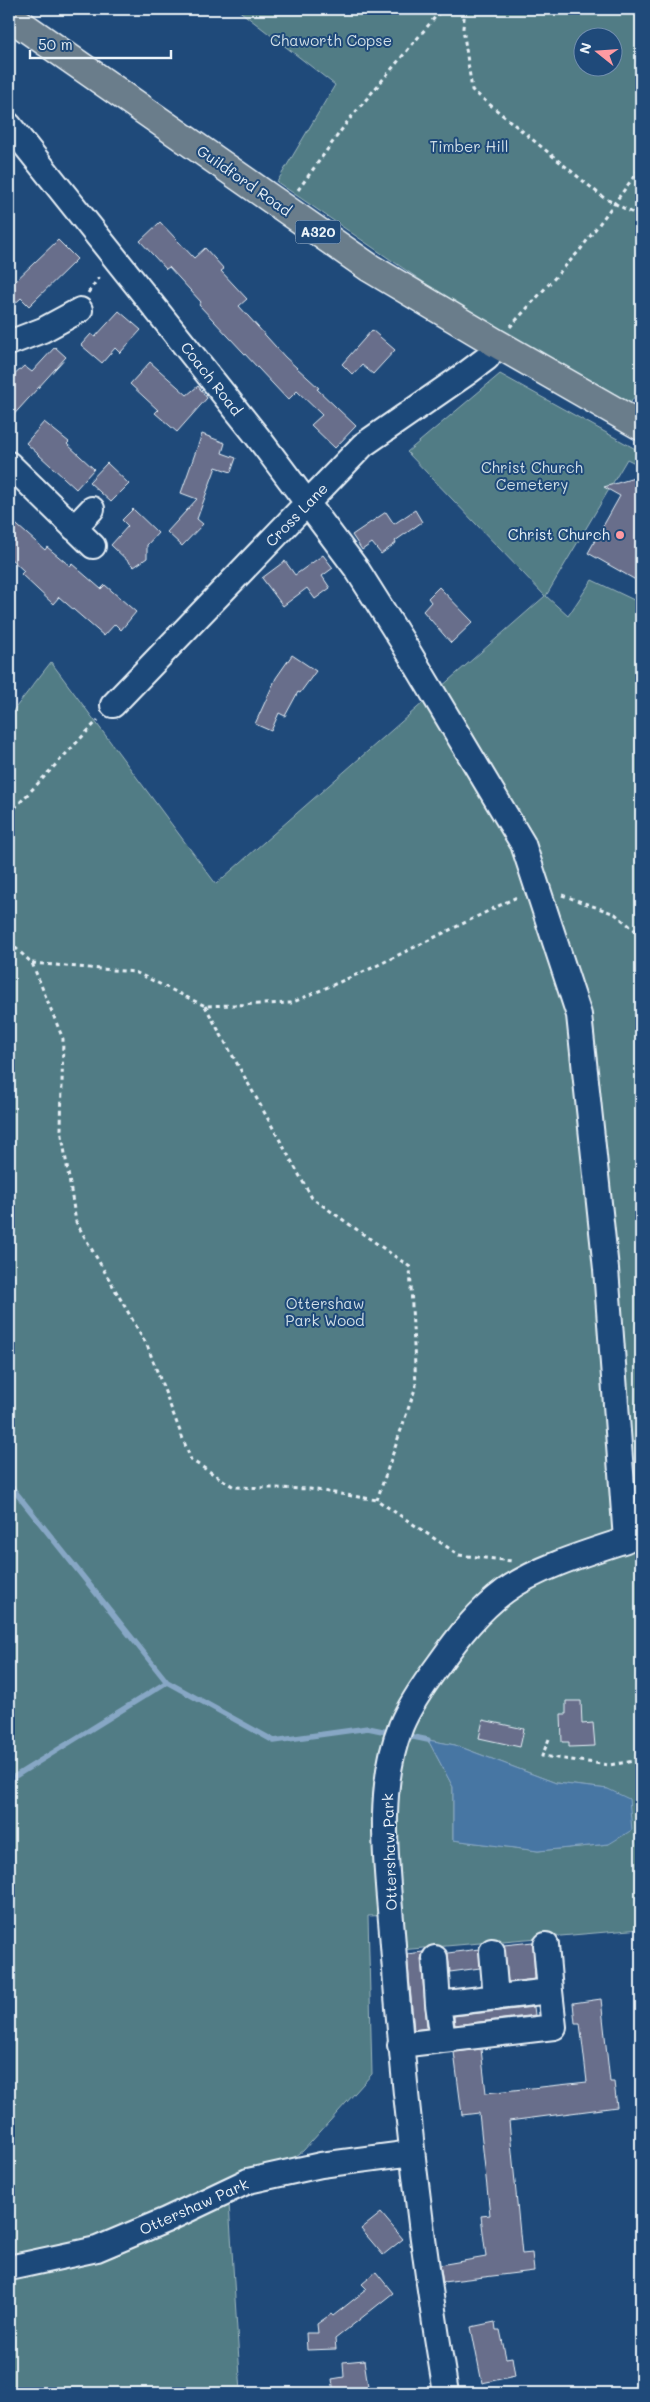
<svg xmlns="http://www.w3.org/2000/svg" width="650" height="2402" font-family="Mali,sans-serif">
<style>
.green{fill:#517c85;stroke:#9cb6be;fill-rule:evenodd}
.water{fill:#4776a3;stroke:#87a7c5}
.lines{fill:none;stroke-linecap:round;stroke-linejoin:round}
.stream{stroke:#87a7c5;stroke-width:5.5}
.building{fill:#676e8b;stroke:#e8f1f8}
.minor-casing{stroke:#e8f1f8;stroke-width:28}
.major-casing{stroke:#e8f1f8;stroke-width:31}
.path{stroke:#e8f1f8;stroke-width:3;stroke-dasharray:4 4;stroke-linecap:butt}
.minor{stroke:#1f4a7a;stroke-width:24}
.major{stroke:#6b7d8b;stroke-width:28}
.poi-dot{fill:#ff9aa2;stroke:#1f4a7a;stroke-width:2}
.labels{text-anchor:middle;stroke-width:4;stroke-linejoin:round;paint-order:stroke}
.shield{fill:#1f4a7a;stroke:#acbfd2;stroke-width:1}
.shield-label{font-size:14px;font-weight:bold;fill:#e8f1f8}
.park-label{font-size:15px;fill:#d1dfe7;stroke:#1f4a7a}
.street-label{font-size:15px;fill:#e8f1f8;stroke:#1f4a7a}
.poi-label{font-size:15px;fill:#e8f1f8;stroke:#1f4a7a;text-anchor:end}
</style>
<rect width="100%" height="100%" fill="#1f4a7a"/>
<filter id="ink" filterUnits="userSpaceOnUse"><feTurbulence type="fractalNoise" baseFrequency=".02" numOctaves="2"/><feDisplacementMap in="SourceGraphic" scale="10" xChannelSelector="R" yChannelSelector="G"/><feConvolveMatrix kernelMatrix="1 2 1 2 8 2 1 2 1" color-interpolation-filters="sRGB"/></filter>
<g filter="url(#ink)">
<path class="green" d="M237 9H641V385L630 404 451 301 277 182 335 85ZM582 38H612V68H582Z
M500 374 641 452V466L627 459 546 596 568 616 592 580 634 600 641 610V1929L400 1950 397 1915 368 1916 372 2074 303 2151 229 2203 241 2393H9V716L51 662 216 884 545 596 407 452ZM428 1740 455 1745 556 1783 608 1789 609 1844 538 1851 453 1840V1787Z"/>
<path class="water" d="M428 1740 455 1745 556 1783 608 1789 629 1799 632 1830 609 1844 538 1851 453 1840V1787Z"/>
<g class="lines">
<path class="stream" d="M9 1484 167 1682 274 1741 368 1728 392 1733
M404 1735 428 1740
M9 1780 167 1682"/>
</g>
<path class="building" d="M160 222 194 258 205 248 224 269 221 271 247 299 239 306 285 357 319 388 317 389 356 426 335 448 311 425 322 415 297 391 288 400 199 305 201 302 169 267 166 269 140 241Z
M58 240 77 259 29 306 21 298 9 309V287Z
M119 311 141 330 120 353 115 348 102 363 81 345 91 334 95 337Z
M372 330 395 350 373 374 362 365 353 375 342 364Z
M55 347 66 357 9 420V380L24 366 32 372Z
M150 362 187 395 198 386 207 398 177 432 155 413 158 410 130 384Z
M44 422 69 442 67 444 94 469 76 489 26 443Z
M202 434 225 443 222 453 236 458 231 472 216 467 197 519 203 524 182 546 167 532 197 499 181 493Z
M107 463 129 484 111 502 89 482Z
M641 476V583L588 553 620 496 604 487Z
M133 509 158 533 147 545V558L134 567 111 545 128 526 122 520Z
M415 510 422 522 395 541 396 543 381 554 372 543 362 550 352 535 386 512 394 524Z
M9 518 45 550 47 547 70 566 72 564 101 589 105 585 136 612 121 630 115 624 104 636 59 597 53 604 21 574 24 571 9 557Z
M323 555 333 568 322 576 330 588 315 599 307 588 283 606 262 578 285 561 295 575Z
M439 587 473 622 451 643 423 611 431 602 428 598Z
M292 655 316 671 300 693 298 692 285 716 279 713 271 731 255 724 276 678Z
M566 1701H581L582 1724 593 1723 595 1746 569 1747V1742H562L561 1714H566Z
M483 1720 524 1729 520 1747 479 1738Z
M533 1942 535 1979 508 1982 504 1945Z
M479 1949 480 1968 450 1972 448 1953Z
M423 1952 421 1959 427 2028 414 2030 407 1954Z
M601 1999 610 2082H614L617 2107 509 2121 522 2254 532 2253 534 2271 443 2282 440 2265 486 2257 481 2216 490 2215 479 2113 462 2115 454 2052 481 2049 486 2093 587 2082 580 2023H575L573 2003Z
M534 2007 535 2015 455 2025 454 2016Z
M381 2213 403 2239 383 2255 361 2229Z
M376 2272 393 2293 335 2339 336 2349 307 2350 306 2333H318L317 2324 331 2314 333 2316 367 2289 362 2284Z
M495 2322 496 2330H500L506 2358 512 2357 515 2376 482 2383 471 2327Z
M364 2360 369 2393H334L332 2379 344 2377 343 2362Z"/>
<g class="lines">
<g class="minor-casing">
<path id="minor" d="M9 125 257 436 356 568 402 641 523 844 579 1015 606 1269 626 1540C589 1552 536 1568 505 1591 478 1611 458 1637 439 1664 425 1683 410 1704 401 1726 374 1794 388 1874 393 1945 404 2095 421 2244 446 2393
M9 343 43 330 80 310
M9 464 93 546
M74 528 92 509
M113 705 363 445 467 373 487 358 496 343
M546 1945 550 1991
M492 1951 496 1998
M435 1958 438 2004
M400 2045 554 2027 550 1991 438 2004 443 2040
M9 2268 97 2249 166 2220 248 2181 321 2165 412 2153"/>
</g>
<g class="major-casing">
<path id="major" d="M9 16 370 268 496 343 641 426"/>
</g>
<path class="path" d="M465 9 463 28 472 90 604 198 641 217
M298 190 348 121 442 9
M88 293 97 280 103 275
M510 327 580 250 641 167
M9 814 98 720
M562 895 615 914 641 935
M9 942 32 963 63 1039 61 1129 76 1222 147 1345 191 1460 234 1487 310 1489 377 1500 459 1555 512 1561
M32 963 135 972 205 1006 291 1003 372 968 519 896
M205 1006 312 1198 410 1267 416 1386 377 1500
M549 1739 542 1756 609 1765 641 1760"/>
<use href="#minor" class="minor"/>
<use href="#major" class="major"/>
</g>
</g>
<circle class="poi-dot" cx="620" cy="535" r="5"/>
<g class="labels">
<rect class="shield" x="295.5" y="220.5" width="45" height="23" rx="4"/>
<g class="shield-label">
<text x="318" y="237">A320</text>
</g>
<g class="park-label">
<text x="331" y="46">Chaworth Copse</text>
<text x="469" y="152">Timber Hill</text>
<text x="532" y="473">Christ Church<tspan x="532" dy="17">Cemetery</tspan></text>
<text x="325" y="1309">Ottershaw<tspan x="325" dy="17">Park Wood</tspan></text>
</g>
<g class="street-label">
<text transform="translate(244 181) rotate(35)" y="5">Guildford Road</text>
<text transform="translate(211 379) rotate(52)" y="5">Coach Road</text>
<text transform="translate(297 515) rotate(-46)" y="5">Cross Lane</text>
<text transform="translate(390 1852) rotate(-92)" y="5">Ottershaw Park</text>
<text transform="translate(194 2207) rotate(-24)" y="5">Ottershaw Park</text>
</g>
<g class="poi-label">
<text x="610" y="540">Christ Church</text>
</g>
</g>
<rect width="650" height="2402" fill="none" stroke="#1f4a7a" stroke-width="30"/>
<rect x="15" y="15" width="620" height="2372" fill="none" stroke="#e8f1f8" stroke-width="2" filter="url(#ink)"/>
<g transform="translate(598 52) rotate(287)"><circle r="24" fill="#1f4a7a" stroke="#6f8dac"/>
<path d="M0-4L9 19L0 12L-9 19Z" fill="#ff9aa2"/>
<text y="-8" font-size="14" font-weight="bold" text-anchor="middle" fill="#e8f1f8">N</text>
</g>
<path d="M30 50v8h141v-8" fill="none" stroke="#e8f1f8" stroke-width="2.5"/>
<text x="38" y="50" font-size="15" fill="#e8f1f8" stroke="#1f4a7a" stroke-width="4" paint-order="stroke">50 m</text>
</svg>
